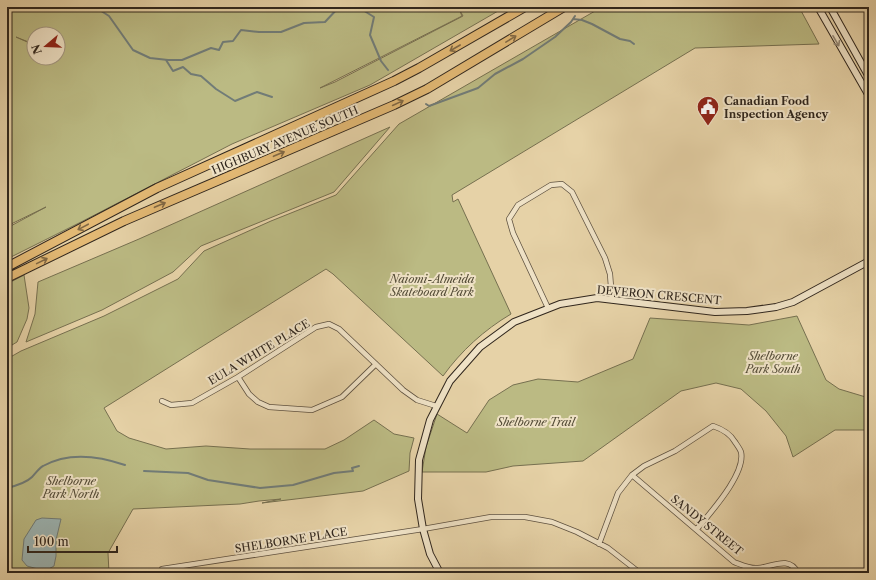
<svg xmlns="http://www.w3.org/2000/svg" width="876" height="580" font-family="'Libre Caslon Text',serif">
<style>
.green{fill:#bbba83;stroke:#767050;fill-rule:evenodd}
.water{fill:#9cb5b4;stroke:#717c78}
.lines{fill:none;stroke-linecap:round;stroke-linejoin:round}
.stream{stroke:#717c78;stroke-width:2}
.street-casing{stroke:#5e5140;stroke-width:6}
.secondary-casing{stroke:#30261d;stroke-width:8}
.highway-casing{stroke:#30261d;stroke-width:10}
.street{stroke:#efe2c6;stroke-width:4.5}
.secondary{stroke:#efe2c6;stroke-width:6}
.highway{stroke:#e3b974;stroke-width:8}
.oneway{stroke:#816844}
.oneway2{stroke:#908472}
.labels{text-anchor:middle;stroke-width:4;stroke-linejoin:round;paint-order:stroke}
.poi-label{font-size:11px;font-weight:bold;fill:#30261d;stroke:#efe2c6;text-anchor:start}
.street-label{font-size:11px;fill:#30261d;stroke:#efe2c6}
.park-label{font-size:11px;font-style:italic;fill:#534b36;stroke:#efe2c6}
</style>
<rect width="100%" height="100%" fill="#e6d2a7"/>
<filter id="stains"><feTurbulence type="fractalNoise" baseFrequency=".005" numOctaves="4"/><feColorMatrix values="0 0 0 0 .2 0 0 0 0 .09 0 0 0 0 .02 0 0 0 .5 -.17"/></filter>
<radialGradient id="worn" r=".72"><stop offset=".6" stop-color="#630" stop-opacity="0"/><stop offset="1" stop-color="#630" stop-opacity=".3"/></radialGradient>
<path class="green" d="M7 7H198L200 11 199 7H458L462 16 320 88 335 82 463 16 458 7H505L370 85 232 144 83 221 7 259V228L46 207 7 226ZM34 34H58V58H34C34 41 30 44 16 37L31 43 34 47Z
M602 7H799L819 44 695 48 452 195 453 202 458 199 511 314C484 330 461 351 443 376L333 274 326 269 104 408 117 431 129 438 166 449 206 446 250 449H325L344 440 374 420 394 434 414 438 410 453 409 471 363 491 262 503 281 499 259 501 240 504 133 509 108 553 109 573H7V359L21 351 104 316 178 279 204 251 271 221 336 195 399 124Z
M390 127 334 192 201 246 173 272 102 310 26 342 35 314 38 282 139 239Z
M24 275 29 308 27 319 17 342 7 348V284Z
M797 316 826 380 839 389 869 398V430H835L793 457 786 436 766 411 741 389 716 383 681 391 583 461 513 466 486 472H422L426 447 437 414 467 433 489 400 513 385 538 379 578 382 633 359 650 318 749 325Z"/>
<path class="water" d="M42 518 61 519 56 540V556L54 566 45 571 27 566 22 560 24 539 36 520Z"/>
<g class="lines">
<path class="stream" d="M95 7 109 16 133 50 150 58 168 60H182L211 48 219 50 223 42 233 41 241 30 259 32H281L304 23 325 22 339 7
M358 7 374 17 370 35 381 61 388 70
M7 10 15 7
M573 19 582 20 592 24 620 39 630 41 634 44
M166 60 173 71 183 67 191 74 201 76 216 89 235 101 257 92 272 97
M426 104 429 106 478 88 495 74 523 59 555 37 571 22 575 16
M144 471 188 473 208 480 260 488 293 485 334 473 353 471 352 468 359 466
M7 488C15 486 26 483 32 477 36 473 39 468 43 466 68 452 99 456 125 465"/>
<g class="street-casing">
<path id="street" d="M548 308 513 233 509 219 518 205 551 185 562 184 572 192 605 258 610 274 612 300
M238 377 249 394 258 402 269 407 312 410 342 397 376 364
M162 401 171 405 192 403 238 377 316 327 329 324 339 329 403 390 417 400 436 406
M632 475 734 562C742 565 750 569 758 568 772 567 789 555 798 573
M599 544 618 493 632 475 644 466 675 451 713 426C722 429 730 433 735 442 737 445 740 449 741 452 746 474 710 513 697 529
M162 569 423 529 491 517H525L552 522 577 532 608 548 640 573"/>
</g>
<g class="secondary-casing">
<path id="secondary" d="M818 7 869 96
M830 7 869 77
M440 573 430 554 423 529 418 499 419 460 430 420 450 381 480 347 514 322 560 304 597 298 715 312 747 311 776 307 793 302 869 261"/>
</g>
<g class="highway-casing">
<path id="highway" d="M7 267 157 188 394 81 419 68 525 7
M7 278 124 221 394 105 427 89 564 7"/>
</g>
<use href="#street" class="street"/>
<use href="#secondary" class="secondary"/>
<use href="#highway" class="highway"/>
</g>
<defs><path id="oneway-shaft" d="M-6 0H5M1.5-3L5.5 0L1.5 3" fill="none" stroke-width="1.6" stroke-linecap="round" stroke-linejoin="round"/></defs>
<g class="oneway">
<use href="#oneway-shaft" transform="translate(511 39) rotate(-31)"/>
<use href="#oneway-shaft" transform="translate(455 48) rotate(150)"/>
<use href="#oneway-shaft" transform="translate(398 103) rotate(-25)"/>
<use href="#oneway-shaft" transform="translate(279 154) rotate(-23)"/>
<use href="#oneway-shaft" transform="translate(160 205) rotate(-23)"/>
<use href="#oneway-shaft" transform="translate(83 227) rotate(152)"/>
<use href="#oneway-shaft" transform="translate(42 261) rotate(-26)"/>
</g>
<use class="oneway2" href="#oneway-shaft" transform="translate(836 41) rotate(60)"/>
<defs>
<g id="civic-pin" transform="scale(1.15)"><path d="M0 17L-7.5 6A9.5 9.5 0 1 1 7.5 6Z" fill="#8f2418" stroke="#efe2c6"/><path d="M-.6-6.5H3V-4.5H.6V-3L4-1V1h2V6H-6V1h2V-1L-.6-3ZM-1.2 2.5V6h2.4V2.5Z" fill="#fff"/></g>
</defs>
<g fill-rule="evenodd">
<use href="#civic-pin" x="708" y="107"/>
</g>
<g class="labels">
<g class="poi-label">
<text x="724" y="105">Canadian Food<tspan x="724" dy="13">Inspection Agency</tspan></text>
</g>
<g class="street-label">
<text transform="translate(285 140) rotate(-23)" y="4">HIGHBURY AVENUE SOUTH</text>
<text transform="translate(659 295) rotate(5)" y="4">DEVERON CRESCENT</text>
<text transform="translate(259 352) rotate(-31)" y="4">EULA WHITE PLACE</text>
<text transform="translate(707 525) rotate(39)" y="4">SANDY STREET</text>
<text transform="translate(291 540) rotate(-9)" y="4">SHELBORNE PLACE</text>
</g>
<g class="park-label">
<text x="432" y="283">Naiomi-Almeida<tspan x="432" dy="13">Skateboard Park</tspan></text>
<text x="773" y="360">Shelborne<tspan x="773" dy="13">Park South</tspan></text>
<text x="536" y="426">Shelborne Trail</text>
<text x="71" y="485">Shelborne<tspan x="71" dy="13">Park North</tspan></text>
</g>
</g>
<rect width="876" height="580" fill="none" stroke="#e6d2a7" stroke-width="24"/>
<rect x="8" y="8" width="860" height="564" fill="none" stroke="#30261d" stroke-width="2"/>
<rect x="12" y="12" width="852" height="556" fill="none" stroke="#30261d"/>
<g transform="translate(46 46) rotate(251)"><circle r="19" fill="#efe2c6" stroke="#a39782"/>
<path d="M0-3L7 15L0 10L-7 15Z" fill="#8f2418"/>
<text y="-6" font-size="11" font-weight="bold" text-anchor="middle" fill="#30261d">N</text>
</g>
<path d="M28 546v6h89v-6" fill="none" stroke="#30261d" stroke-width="2"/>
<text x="34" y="546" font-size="12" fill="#30261d" stroke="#efe2c6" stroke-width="3" paint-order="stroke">100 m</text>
<rect width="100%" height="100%" filter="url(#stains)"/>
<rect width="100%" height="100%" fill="url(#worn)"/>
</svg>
